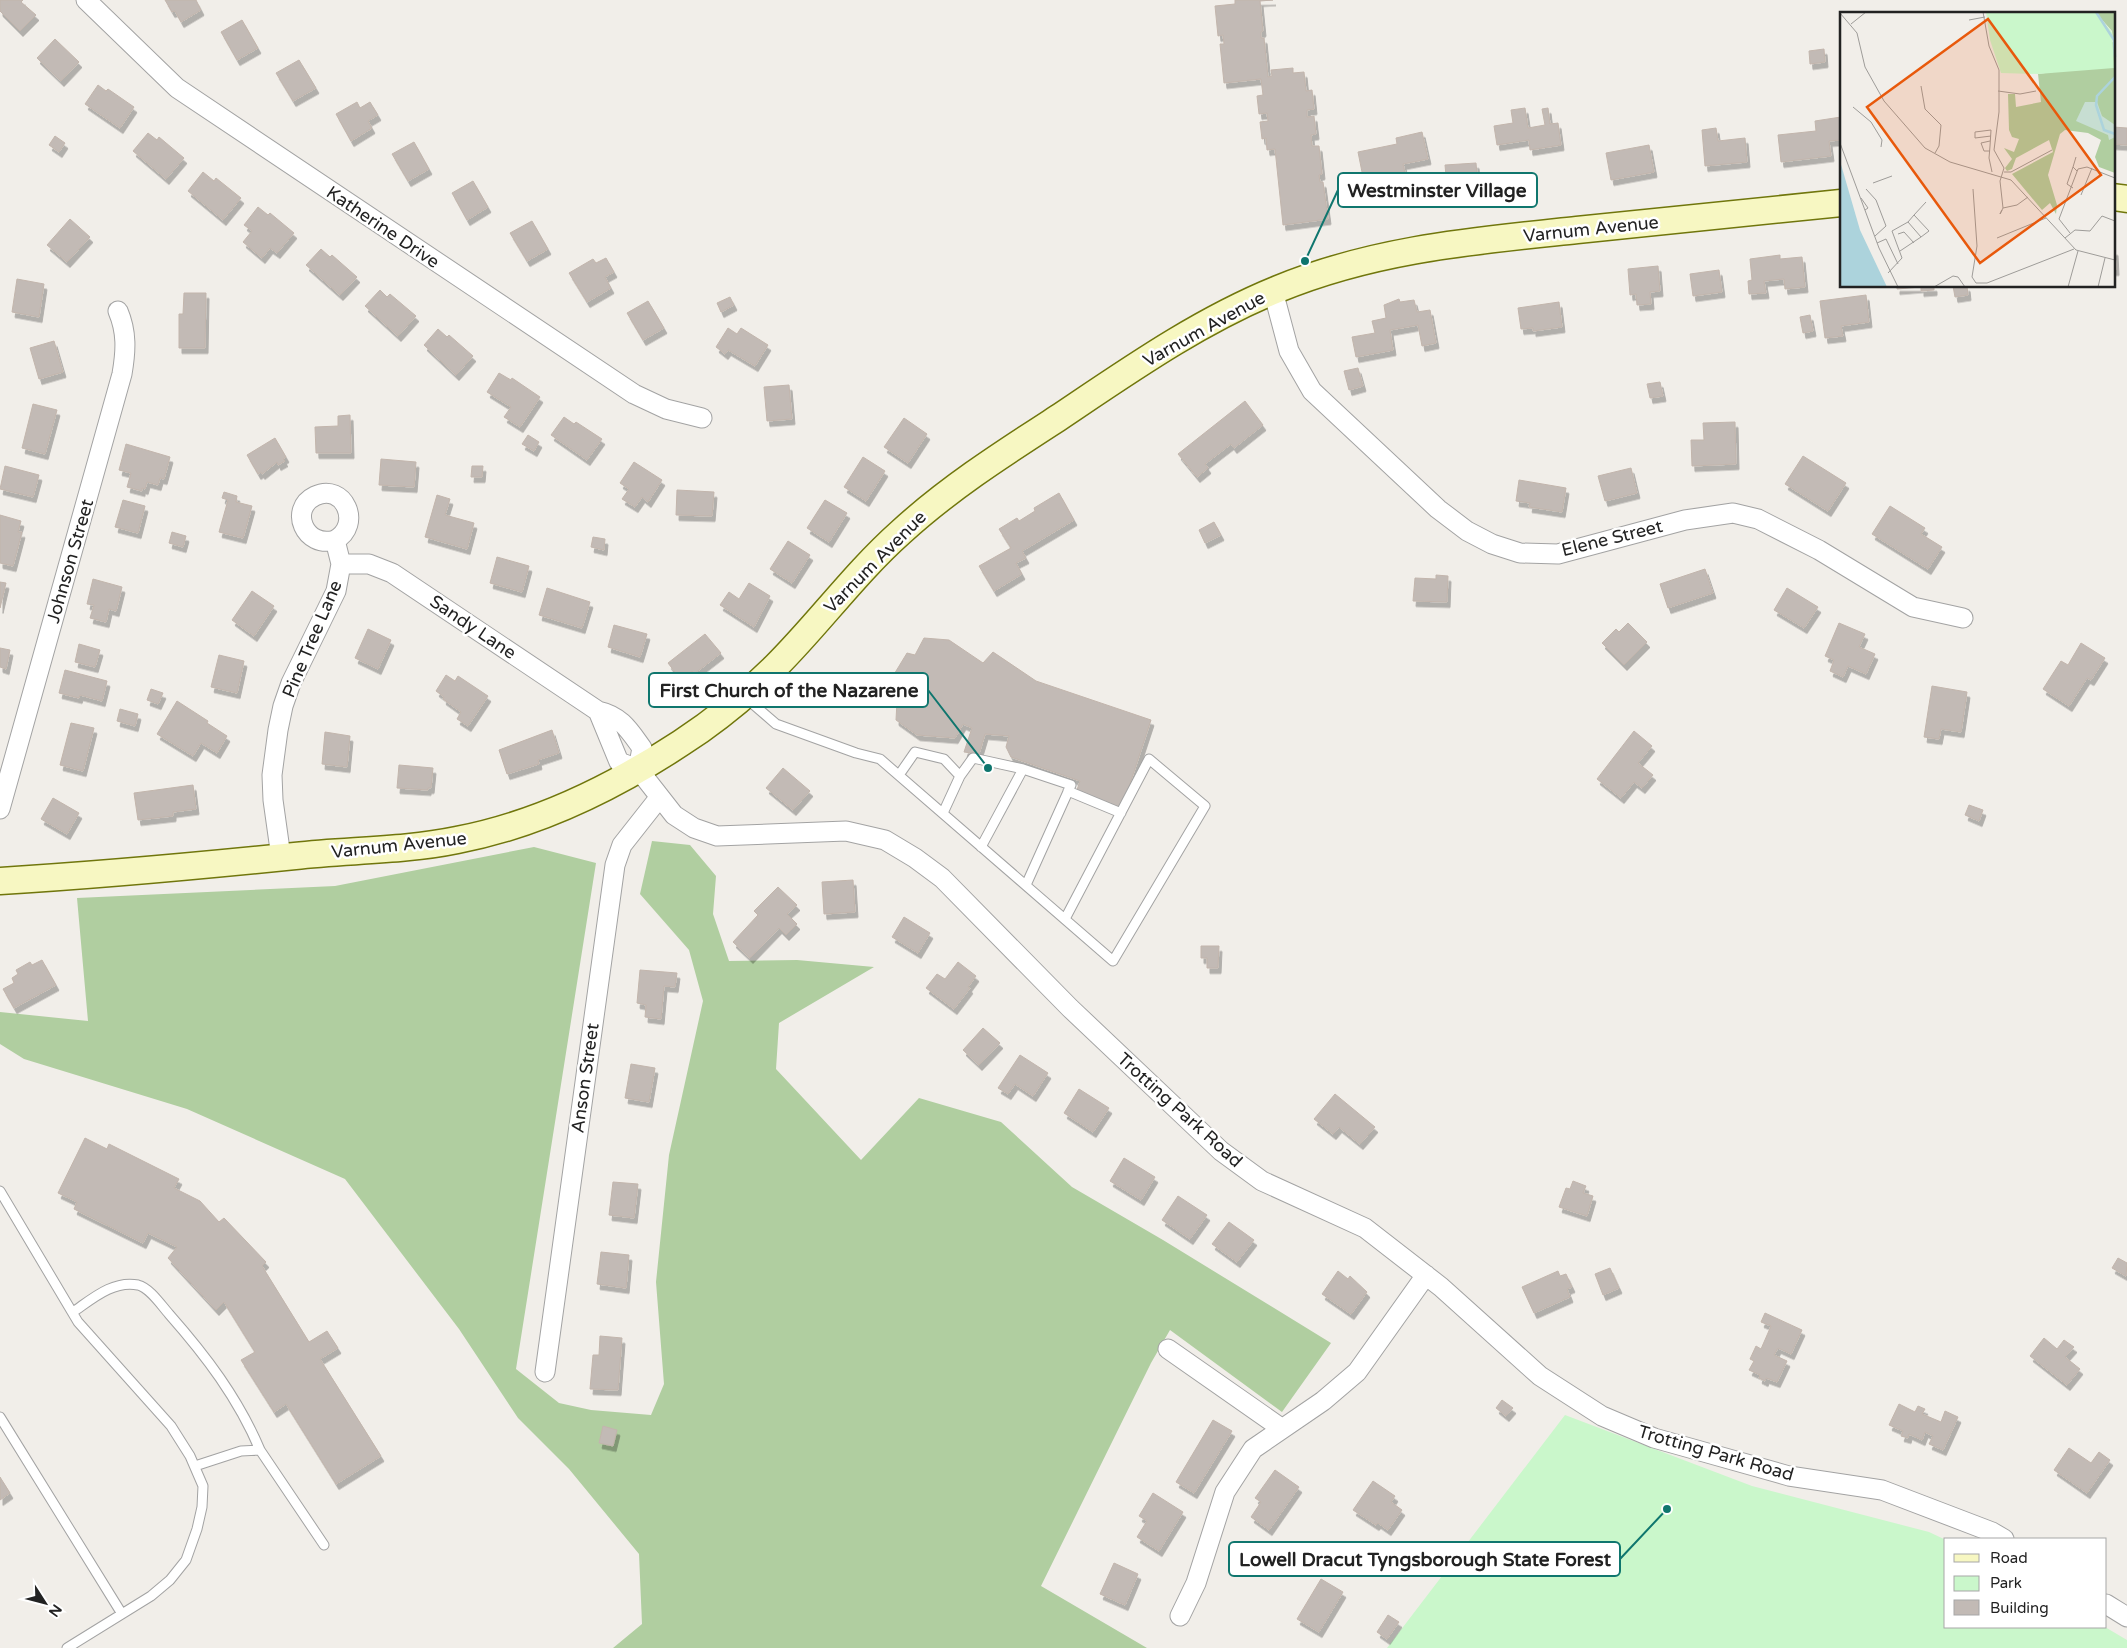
<svg xmlns="http://www.w3.org/2000/svg" width="2127" height="1648" font-family="'Varela Round',sans-serif">
<style>
.forest{fill:#b0cea0}
.park{fill:#caf7cb}
.building{fill:#c2bab5;stroke:#c2b5ac;filter:url(#shadow)}
.lines{fill:none;stroke-linecap:round;stroke-linejoin:round}
.lane-casing{stroke:#a3a3a3;stroke-width:11}
.street-casing{stroke:#a3a3a3;stroke-width:21}
.secondary-casing{stroke:#70760c;stroke-width:29}
.lane{stroke:#fff;stroke-width:9}
.street{stroke:#fff;stroke-width:19}
.secondary{stroke:#f7f7c2;stroke-width:26}
.labels{text-anchor:middle;stroke-width:5;stroke-linejoin:round;paint-order:stroke}
.street-label{font-size:18px;fill:#222;stroke:#fff}
.inset-river{fill:none;stroke:#acd3dc;stroke-width:2.5}
.inset-road{fill:none;stroke:#9e9c99;stroke-width:1}
.view{fill:#e8590c;fill-opacity:0.15;stroke:#e8590c;stroke-width:2.5}
.inset-edge{fill:none;stroke:#222;stroke-width:2.5}
.leader{fill:none;stroke:#0f766e;stroke-width:2}
.callout-dot{fill:#0f766e;stroke:#fff;stroke-width:2}
.callout{fill:#fff;stroke:#0f766e;stroke-width:2}
.callout-label{font-size:19px;text-anchor:middle;font-weight:bold;fill:#222}
</style>
<defs>
<filter id="shadow"><feDropShadow dx="3" dy="5.5" stdDeviation="0" flood-color="#0004"/></filter>
</defs>
<rect width="100%" height="100%" fill="#f1eee9"/>
<path class="forest" d="M652 841 690 845 716 876 713 914 729 961 797 960 874 967 779 1023 776 1069 861 1160 919 1098 1001 1122 1072 1187 1163 1240 1331 1343 1282 1412 1170 1330 1151 1363 1041 1586 1147 1648H613L642 1624 639 1554 569 1469 518 1418 459 1329 345 1179 187 1109 24 1059 0 1044V1012L88 1021 77 898 335 886 534 847 596 863 516 1369 559 1403 591 1410 651 1415 664 1384 656 1282 669 1155 703 1001 689 950 640 894Z"/>
<path class="park" d="M1565 1415 1752 1486 1929 1532 1946 1540V1627H2105L2127 1640V1648H1387Z"/>
<path class="building" d="M0 0H23L21 2 36 15 20 31 0 11Z
M165 0H196L201 10 181 22 175 11 172 12Z
M1235 0H1273L1260 1 1263 31 1261 32V38H1264L1268 77 1272 76 1271 70 1293 68V73L1304 72 1306 91 1312 90 1314 109 1307 110V117L1314 116 1316 134 1311 135 1312 146H1319L1322 174 1319 175 1320 182H1323L1328 219 1283 225 1275 149 1267 150 1266 138 1262 139 1260 122 1268 121 1267 113 1259 114 1257 96 1263 95 1261 79 1224 83 1220 44H1224L1223 35 1218 36 1215 6 1235 4Z
M242 20 258 48 237 60 221 32Z
M55 39 79 62 61 81 37 58Z
M1824 49 1825 62 1810 64 1809 51Z
M299 60 316 88 293 101 276 73Z
M98 85 106 91 108 89 134 107 120 128 85 104Z
M357 102 360 108 370 102 378 115 368 121 372 128 351 141 336 114Z
M1525 108 1528 128 1545 125 1542 109 1548 108 1550 124 1558 123 1561 145 1530 150 1529 140 1497 145 1494 126 1513 123 1511 110Z
M1841 117V140L1829 141 1831 156 1781 162 1778 135 1816 131 1815 121Z
M2113 127 2127 128V145L2113 144Z
M1716 128 1718 141 1745 138 1747 162 1705 166 1702 130Z
M1422 132 1428 159 1403 164 1405 172 1364 182 1358 152 1397 144 1396 138Z
M148 133 157 140 159 137 184 158 166 179 133 151Z
M55 136 65 143 59 152 49 145Z
M414 142 429 169 408 181 392 154Z
M1649 145 1654 172 1611 180 1606 153Z
M1476 163 1478 185 1447 187 1445 165Z
M203 172 214 181 216 178 241 198 223 220 188 191Z
M473 181 488 207 467 220 452 193Z
M258 207 268 215 270 213 294 233 277 253 270 248 262 258 243 242 252 231 244 225Z
M70 219 90 237 67 262 47 245Z
M532 221 548 249 527 261 510 233Z
M321 249 330 257 332 255 357 277 340 295 306 265Z
M2113 250H2115L2116 270H2113Z
M1780 255V259L1802 257 1805 287 1785 289 1784 279 1764 281 1766 293 1749 294 1748 281 1752 280 1750 259Z
M606 258 614 272 605 277 611 288 587 302 569 273 593 259 596 263Z
M1658 266 1660 291 1650 292 1651 304 1637 305 1636 294 1630 295 1628 269Z
M1719 270 1722 292 1693 296 1690 274Z
M17 279 44 284 39 317 12 312Z
M1897 286H1934V290L1921 291V287L1897 289Z
M1953 286H1967L1968 295 1955 297Z
M380 290 387 297 390 294 416 316 398 336 365 306Z
M184 293H206L205 348H179V314H183Z
M1866 295 1869 322 1841 326 1843 336 1825 338 1820 301Z
M730 297 734 305 721 312 717 303Z
M1399 299 1400 302 1414 300 1417 312 1430 310 1436 343 1422 346 1418 325 1390 330 1393 350 1356 357 1352 337 1375 333 1372 321 1386 318 1384 305Z
M648 301 664 328 643 340 627 313Z
M1559 302 1562 327 1533 331V328L1521 329 1518 308Z
M1810 315 1813 331 1803 333 1800 317Z
M728 328 737 334 741 328 768 345 755 366 728 350 725 354 716 347Z
M438 329 447 337 449 335 473 356 456 375 424 345Z
M54 341 63 372 39 379 30 348Z
M1358 368 1363 386 1349 390 1344 371Z
M499 373 511 380 512 378 540 397 520 427 504 417 511 407 487 392Z
M1660 382 1663 396 1650 398 1647 384Z
M789 385 792 419 767 421 764 387Z
M1245 401 1263 425 1234 448 1231 444 1205 464 1208 468 1197 477 1178 454Z
M33 404 57 410 45 454 22 448Z
M350 415 351 453H316L315 427 338 426V416Z
M564 417 574 424 576 422 602 439 587 460 551 435Z
M904 418 927 434 908 463 884 447Z
M1735 422 1736 464 1692 466 1691 440H1704L1703 423Z
M528 435 539 442 534 451 522 444Z
M275 438 286 457 283 459 285 461 278 465 277 462 262 474 261 472 258 474 247 455Z
M126 444 170 457 164 479 160 478 158 485 147 482 145 489 142 488V491L127 487 131 473 119 470Z
M1803 456 1846 483 1828 511 1785 484Z
M863 457 885 471 866 501 844 487Z
M381 459 416 462 414 487 379 485Z
M634 462 662 480 648 502 642 497 635 507 622 499 629 489 620 483Z
M5 466 39 475 33 497 0 489Z
M472 466H483L482 477H471Z
M1631 468 1637 493 1605 501 1598 476Z
M1519 480 1566 488 1562 512 1529 507 1530 503 1516 501Z
M677 490 714 492 712 516 676 515Z
M224 492 237 496 236 502 252 506 243 538 219 532 228 500 222 498Z
M1059 493 1074 520 1022 551 1026 558 1016 563 1022 574 994 591 979 566 1011 548 999 529 1017 518 1019 521 1035 511 1034 508Z
M437 495 450 499 445 515 474 523 467 549 425 537Z
M123 500 145 506 138 533 115 527Z
M825 500 847 513 829 542 807 528Z
M1890 506 1925 528 1921 534 1942 547 1928 569 1872 534Z
M0 515 21 521 18 532H22L13 566 0 563Z
M1214 522 1221 535 1205 543 1199 530Z
M172 532 186 536 183 547 169 543Z
M593 537 605 539 604 550 591 547Z
M788 541 810 555 792 583 770 569Z
M497 557 529 566 522 592 490 583Z
M1705 569 1713 593 1668 608 1660 584Z
M1436 575 1448 576 1447 602 1413 601 1415 578 1436 579Z
M93 579 122 587 116 611 109 609 106 622 90 618 94 605 87 604Z
M0 582 6 583 0 608Z
M749 583 770 596 754 627 720 605 729 592 739 599Z
M547 588 590 602 582 628 539 615Z
M1787 588 1818 607 1804 628 1774 610Z
M252 591 274 606 254 636 232 620Z
M1628 623 1647 642 1624 665 1602 643 1616 629 1619 632Z
M1839 623 1865 634 1859 647 1875 654 1866 674 1848 666 1843 677 1830 671 1834 660 1825 656Z
M614 625 647 634 640 657 608 647Z
M368 629 391 640 378 669 355 658Z
M705 634 721 653 694 674 692 671 681 680 668 663Z
M924 638 949 640 983 663 993 652 1036 681 1151 720 1122 808 1076 793 1080 781 1011 757 1006 747 1009 736 985 734 979 754 964 752 972 728 963 724 955 738 917 735 896 720 897 701 891 699 893 676 907 653 915 655Z
M2081 643 2105 658 2091 680 2087 678 2069 706 2043 689 2061 661 2068 665Z
M79 644 100 650 95 667 75 662Z
M0 648 10 650 6 669 0 667Z
M219 655 244 661 237 693 211 687Z
M65 670 107 681 102 701 80 695 79 698 59 693Z
M446 675 455 681 458 676 488 696 468 726 457 719 461 712 443 699 444 697 436 691Z
M1932 686 1967 692 1961 732 1941 729 1939 739 1924 737Z
M151 689 163 693 158 704 147 700Z
M177 701 208 721 207 723 227 736 217 753 201 743 193 756 157 734Z
M120 709 138 714 135 726 117 721Z
M71 723 94 728 83 771 60 765Z
M552 730 559 753 538 760 539 764 507 774 499 750Z
M1634 731 1652 746 1638 763 1653 775 1642 788 1634 782 1621 798 1597 779Z
M325 732 350 736 347 767 322 764Z
M399 765 433 768 431 788H428V790L397 788Z
M783 768 810 791 793 810 766 788Z
M193 785 196 809 173 812V816L138 820 134 793Z
M53 798 79 813 67 834 41 819Z
M1969 805 1983 810 1979 821 1965 815Z
M853 880 855 912 824 914 822 882Z
M778 887 797 905 787 914 797 924 786 935 779 928 750 958 733 942 758 915 754 911Z
M904 917 930 933 918 953 892 937Z
M1201 946H1219L1218 968H1207V958H1201Z
M42 960 56 985 14 1008 3 989 14 983 12 978 18 974 16 970 30 962 32 965Z
M958 962 976 976 968 987 970 988 954 1009 926 988 937 974 945 979Z
M640 970 677 973 675 987 664 986 661 1019 645 1017 646 1005 637 1003Z
M983 1028 1000 1043 979 1065 963 1050Z
M1020 1055 1048 1073 1033 1096 1015 1084 1008 1094 998 1088Z
M631 1064 655 1068 649 1102 625 1098Z
M1079 1089 1109 1108 1093 1132 1064 1113Z
M1335 1094 1375 1127 1360 1144 1339 1127 1333 1134 1314 1119Z
M85 1138 107 1149 109 1144 179 1179 174 1188 200 1201 219 1222 224 1218 266 1262 262 1266 309 1342 327 1331 338 1348 320 1359 381 1456 336 1484 286 1404 274 1412 241 1360 255 1352 224 1302 216 1310 168 1258 177 1247 148 1233 143 1243 74 1209 77 1202 58 1193Z
M1124 1158 1155 1177 1141 1200 1110 1181Z
M1573 1181 1586 1186 1583 1193 1593 1196 1587 1216 1559 1207 1566 1188 1570 1189Z
M613 1182 638 1184 634 1218 609 1215Z
M1178 1196 1207 1215 1190 1239 1162 1220Z
M1229 1222 1254 1240 1237 1262 1212 1244Z
M601 1252 629 1255 626 1288 597 1284Z
M2118 1258 2127 1263 2126 1276 2112 1268Z
M1610 1268 1619 1288 1603 1295 1595 1274Z
M1338 1271 1348 1279 1350 1276 1367 1292 1351 1314 1322 1294Z
M1558 1271 1560 1276 1566 1274 1572 1287 1567 1289 1570 1297 1534 1313 1522 1287Z
M1765 1313 1802 1330 1791 1354 1778 1348 1774 1355 1787 1361 1777 1382 1766 1378 1765 1381 1759 1378 1760 1375 1749 1370 1754 1361 1750 1359 1756 1346 1761 1349 1771 1326 1761 1322Z
M600 1336 622 1338 618 1390 590 1389 593 1355H599Z
M2044 1338 2057 1349 2064 1340 2074 1347 2065 1357 2080 1369 2067 1385 2030 1356Z
M1502 1400 1513 1408 1506 1416 1496 1408Z
M1899 1404 1915 1412 1918 1406 1925 1409 1922 1414 1941 1422 1945 1411 1958 1417 1943 1450 1929 1444 1933 1436 1925 1432 1922 1440 1909 1434 1908 1438 1901 1436 1903 1431 1889 1425Z
M1213 1420 1232 1431 1194 1493 1176 1482Z
M603 1426 617 1430 613 1446 599 1443Z
M2069 1448 2091 1463 2099 1452 2110 1460 2087 1493 2054 1470Z
M1275 1470 1299 1487 1269 1530 1251 1517 1261 1502 1255 1498Z
M0 1477 10 1493 0 1500Z
M1373 1481 1395 1496 1391 1502 1402 1510 1388 1530 1378 1523 1376 1525 1353 1510Z
M1153 1493 1183 1512 1159 1551 1137 1537 1147 1521 1139 1516Z
M1114 1563 1138 1574 1125 1605 1100 1594Z
M1321 1579 1343 1592 1319 1632 1297 1619Z
M1388 1615 1399 1622 1387 1639 1377 1632Z"/>
<g class="lines">
<g class="lane-casing">
<path id="lane" d="M746 698 776 724 856 753 880 759 1113 961 1205 806 1149 759 1065 919
M899 775 915 752 944 759 960 776
M1068 791 1121 813
M943 813 960 776 973 758 1023 769 1071 785 1026 885
M981 847 1023 769
M0 1191 78 1322 171 1426 190 1456 203 1486 202 1507 197 1529 186 1560 170 1580 151 1596 67 1648
M73 1312C92 1299 113 1280 138 1285 150 1288 161 1305 169 1314 206 1356 238 1398 260 1450
M0 1417 122 1614
M195 1466 241 1451 260 1450 324 1545"/>
</g>
<g class="street-casing">
<path id="street" d="M86 0 177 88 634 394 666 409 702 418
M1273 291 1289 351 1312 391 1438 509 1467 531 1492 544 1520 553 1558 554 1685 520 1733 513 1758 519 1819 550 1913 607 1963 618
M341 564H369L392 573 598 711C621 716 629 730 642 748L638 769
M598 711 619 762 638 769
M638 769 674 815 694 828 717 836 846 831 885 840 915 858 942 878 1070 1008 1221 1151 1262 1181 1365 1228 1441 1287 1540 1376 1602 1416 1654 1438 1789 1476 1882 1490 1992 1532 2004 1539
M0 809 122 374C126 351 127 332 118 311
M281 857 273 800 272 775 278 730 283 706 291 683 336 591 341 564 335 540C305 549 288 509 315 496 344 482 363 525 335 540
M1168 1349 1281 1428
M545 1372 615 865 622 845 659 798
M2106 1604 2127 1617
M1180 1616 1196 1583 1225 1492 1253 1449 1323 1401 1357 1372 1426 1275"/>
</g>
<g class="secondary-casing">
<path id="secondary" d="M2113 197 2127 199
M0 881C99 875 197 866 295 856 349 850 404 851 457 840 536 825 614 787 681 743 715 721 747 695 776 666 819 623 855 573 901 532 949 488 1004 453 1058 418 1128 371 1199 321 1278 289 1375 249 1473 241 1577 230 1665 221 1753 212 1841 203"/>
</g>
<use href="#lane" class="lane"/>
<use href="#street" class="street"/>
<use href="#secondary" class="secondary"/>
</g>
<g class="labels">
<g class="street-label">
<text transform="translate(383 227) rotate(34)" y="6">Katherine Drive</text>
<text transform="translate(1591 229) rotate(-6)" y="6">Varnum Avenue</text>
<text transform="translate(1204 329) rotate(-29)" y="6">Varnum Avenue</text>
<text transform="translate(1612 538) rotate(-14)" y="6">Elene Street</text>
<text transform="translate(70 561) rotate(-74)" y="6">Johnson Street</text>
<text transform="translate(875 562) rotate(-45)" y="6">Varnum Avenue</text>
<text transform="translate(473 627) rotate(34)" y="6">Sandy Lane</text>
<text transform="translate(312 639) rotate(-67)" y="6">Pine Tree Lane</text>
<text transform="translate(399 845) rotate(-6)" y="6">Varnum Avenue</text>
<text transform="translate(585 1078) rotate(-82)" y="6">Anson Street</text>
<text transform="translate(1180 1110) rotate(42)" y="6">Trotting Park Road</text>
<text transform="translate(1716 1453) rotate(16)" y="6">Trotting Park Road</text>
</g>
</g>
<g transform="translate(1840 12)">
<rect width="275" height="275" fill="#f1eee9"/>
<path d="M228 0H275V161L259 155 255 145 261 128 248 121 225 118 220 122 208 163 217 193 216 202 210 191 202 198 172 162 213 140 209 128 176 146 172 157 167 159 165 156 172 147 164 136 174 140 179 127 172 125 169 118 168 82H175L176 95 201 90 198 62 221 59 273 30 272 19 256 1Z" fill="#b0cea0"/>
<path d="M245 90H257L262 104 275 113V125L269 128 268 123 236 109Z" fill="#c7ded2"/>
<path d="M146 0 256 1 272 20 274 56 198 62 161 61 150 28Z" fill="#caf7cb"/>
<path d="M0 149 20 218 47 275H0Z" fill="#acd3dc"/>
<path class="inset-river" d="M256 0 274 28 275 45M275 65 257 84 256 93 264 118 275 122"/>
<path class="inset-road" d="M143 0 149 34 159 58V100L154 138 164 156 160 169 163 196M0 1 17 21 25 55 44 89 85 136 110 150 171 168 236 238 275 248M129 8 145 5M11 12 26 0M81 74 85 97 101 113 99 134 95 141M158 79 180 82 196 79M13 95 31 110 42 128 41 135M151 124 135 126V120L151 118 150 134 149 146 152 160M0 131 39 236 58 275M150 139H144L141 131 150 129M236 145 233 155 237 159M164 160H171L212 138M33 171 52 164M233 176 227 172 233 155M26 177 36 188 46 214 35 224M133 177 137 234 132 265 136 271H147L234 237M241 183 252 156M21 186 28 196 25 198M162 198 160 202 163 196 177 193 188 185M74 203 86 190M68 210 74 203 89 219 81 225M230 221 219 207 238 157 247 155 275 166M58 222 64 220 74 231M157 226 206 206M225 226 235 218 250 219 262 204 275 209M37 231 46 227 58 252M48 261 62 246 52 219 68 210 81 225 60 239M94 275 113 264 118 265 125 275M228 275 238 239M258 275 265 246"/>
<path class="view" d="M148 7 261 163 140 251 27 95Z"/>
<rect width="275" height="275" class="inset-edge"/>
</g>
<path class="leader" d="M1305 261L1338 190M988 768L928 690M1667 1509L1620 1559"/>
<g class="callout-dot">
<circle cx="1305" cy="261" r="5"/>
<circle cx="988" cy="768" r="5"/>
<circle cx="1667" cy="1509" r="5"/>
</g>
<g class="callout">
<rect x="1338" y="173" width="199" height="34" rx="5"/>
<rect x="649" y="673" width="279" height="34" rx="5"/>
<rect x="1229" y="1542" width="391" height="34" rx="5"/>
</g>
<g class="callout-label">
<text x="1437" y="197">Westminster Village</text>
<text x="789" y="697">First Church of the Nazarene</text>
<text x="1425" y="1566">Lowell Dracut Tyngsborough State Forest</text>
</g>
<rect x="1944" y="1538" width="162" height="90" fill="#ffffff" stroke="#a7a7a7"/>
<rect x="1954" y="1554" width="25" height="8" fill="#f7f7c2" stroke="#a7a7a7"/>
<text x="1990" y="1563" font-size="15" fill="#222222">Road</text>
<rect x="1954" y="1576" width="25" height="15" fill="#caf7cb" stroke="#a7a7a7"/>
<text x="1990" y="1588" font-size="15" fill="#222222">Park</text>
<rect x="1954" y="1600" width="25" height="15" fill="#c2bab5" stroke="#a7a7a7"/>
<text x="1990" y="1613" font-size="15" fill="#222222">Building</text>
<g transform="translate(45 1603) rotate(126)" stroke="#ffffff" stroke-width="4" paint-order="stroke">
<path d="M0-4L9 19L0 12L-9 19Z" fill="#222222"/>
<text y="-8" font-size="14" font-weight="bold" text-anchor="middle" fill="#222222">N</text>
</g>
</svg>
